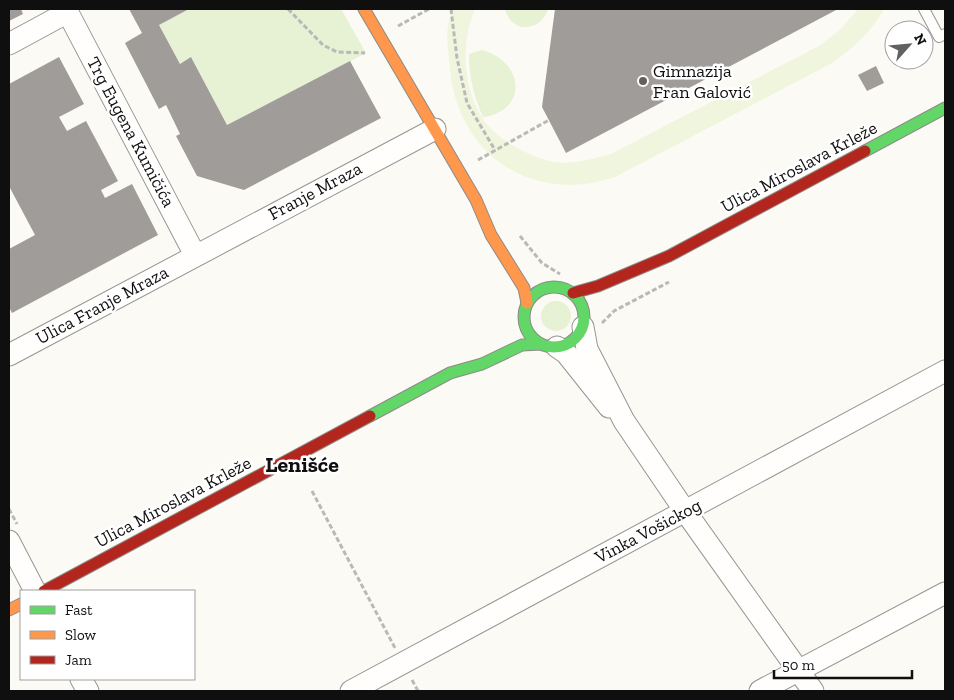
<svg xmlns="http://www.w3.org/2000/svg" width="954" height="700" font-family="'Zilla Slab',serif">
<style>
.green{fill:#e7f1d4}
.pitch{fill:#f0f5dd}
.building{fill:#9f9c99}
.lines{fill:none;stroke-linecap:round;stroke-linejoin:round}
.lane-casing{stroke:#969592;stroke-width:12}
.street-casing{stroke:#969592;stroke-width:23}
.fast-casing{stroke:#8c8b89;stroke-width:13}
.slow-casing{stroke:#8c8b89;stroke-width:13}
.jam-casing{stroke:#8c8b89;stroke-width:13}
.path{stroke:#b9b9b8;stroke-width:3;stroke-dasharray:5 2.5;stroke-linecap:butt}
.lane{stroke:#fffefd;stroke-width:10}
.street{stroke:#fffefd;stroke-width:21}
.fast{stroke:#63d668;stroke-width:11}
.slow{stroke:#ff974d;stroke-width:11}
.jam{stroke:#b3261e;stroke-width:11}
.poi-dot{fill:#62615f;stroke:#fff;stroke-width:2}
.labels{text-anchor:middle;stroke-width:5;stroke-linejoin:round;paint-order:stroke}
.poi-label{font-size:18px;fill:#0f0f0f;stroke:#fff;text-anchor:start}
.street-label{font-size:18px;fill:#0f0f0f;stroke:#fff}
.district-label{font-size:22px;font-weight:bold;fill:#0f0f0f;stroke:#fff}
</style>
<rect width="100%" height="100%" fill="#fcfaf4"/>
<path class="green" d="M189 9H341L366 53 227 125 192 58 180 64 159 25Z
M505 9H548C541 32 511 34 505 9Z
M482 50C525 62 528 111 483 117 474 97 469 77 469 54Z
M541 316a15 15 0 1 1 30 0a15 15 0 1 1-30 0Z"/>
<path class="pitch" d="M453 9H475C461 42 462 87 483 119 497 140 528 156 553 162 571 165 591 159 609 155L819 46 841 29 858 9H884C871 32 855 46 834 62L615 177C532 205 458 155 450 69 448 47 444 29 453 9Z"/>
<path class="building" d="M9 9H21L23 14 9 21Z
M129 9H189L159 25 180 64 191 57 227 125 350 61 381 118 244 190 197 176 176 136 180 134 166 105 159 109 125 43 142 33Z
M555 9H838L566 153 542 107Z
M59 57 84 104 59 117 67 131 86 121 118 181 101 190 105 198 132 184 158 235 12 313 9 307V249L35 235 9 186V84Z
M876 66 884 83 867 91 858 75Z"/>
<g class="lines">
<g class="lane-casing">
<path id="lane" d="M924 9 939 37 945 34"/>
</g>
<g class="street-casing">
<path id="street" d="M66 9 195 255
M9 44 68 12
M583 327 587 349 624 421 685 511 813 691
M557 347 566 353 609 407
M9 355 435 129
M9 541 35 591
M81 679 88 691
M351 691 945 371
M760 691 945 593"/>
</g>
<g class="fast-casing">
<path id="fast" d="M865 151 945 108
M524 317a30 30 0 1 1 60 0a30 30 0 1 1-60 0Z
M370 416 450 373 482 364 522 345 541 344"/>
</g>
<g class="slow-casing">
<path id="slow" d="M364 9 476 200 491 235 524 288 527 303
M9 610 21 604"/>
</g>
<g class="jam-casing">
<path id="jam" d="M573 293 598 286 669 256 865 151
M44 591 370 416"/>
</g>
<path class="path" d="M288 9 323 45 337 52 365 53
M451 9 457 58 467 103 495 150
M398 26 429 9
M478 160 549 120
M520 236 542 263 560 274
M602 323 614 311 669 282
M312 491 395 648
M9 509 17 524
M412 680 418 691"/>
<use href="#lane" class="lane"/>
<use href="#street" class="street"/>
<use href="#fast" class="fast"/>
<use href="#slow" class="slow"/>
<use href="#jam" class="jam"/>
</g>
<circle class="poi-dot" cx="643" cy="81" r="5"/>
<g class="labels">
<g class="poi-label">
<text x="653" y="77">Gimnazija<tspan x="653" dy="21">Fran Galović</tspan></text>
</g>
<g class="street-label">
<text transform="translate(131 132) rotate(62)" y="6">Trg Eugena Kumičića</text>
<text transform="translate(799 167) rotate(-28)" y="6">Ulica Miroslava Krleže</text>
<text transform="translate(315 191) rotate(-28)" y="6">Franje Mraza</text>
<text transform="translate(102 305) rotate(-28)" y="6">Ulica Franje Mraza</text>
<text transform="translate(173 502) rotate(-28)" y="6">Ulica Miroslava Krleže</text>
<text transform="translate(648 531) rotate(-28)" y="6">Vinka Vošickog</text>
</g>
<g class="district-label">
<text x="302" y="472">Lenišće</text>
</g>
</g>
<rect width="954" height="700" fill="none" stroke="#0f0f0f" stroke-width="20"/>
<rect x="20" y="590" width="175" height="90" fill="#ffffff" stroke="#9f9f9f"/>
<rect x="30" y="606" width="25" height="8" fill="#63d668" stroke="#9f9f9f"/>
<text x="65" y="615" font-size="15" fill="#0f0f0f">Fast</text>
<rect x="30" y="631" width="25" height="8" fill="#ff974d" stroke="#9f9f9f"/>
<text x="65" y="640" font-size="15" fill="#0f0f0f">Slow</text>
<rect x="30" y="656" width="25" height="8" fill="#b3261e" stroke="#9f9f9f"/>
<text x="65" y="665" font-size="15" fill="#0f0f0f">Jam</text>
<g transform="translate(909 45) rotate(63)"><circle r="24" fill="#ffffff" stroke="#9f9f9f"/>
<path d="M0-4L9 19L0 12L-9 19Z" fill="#62615f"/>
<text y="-8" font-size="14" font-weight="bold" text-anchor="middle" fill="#0f0f0f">N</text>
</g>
<path d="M774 670v8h138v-8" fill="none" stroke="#0f0f0f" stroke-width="2.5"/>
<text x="782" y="670" font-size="15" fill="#0f0f0f" stroke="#ffffff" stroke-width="4" paint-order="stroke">50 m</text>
</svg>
